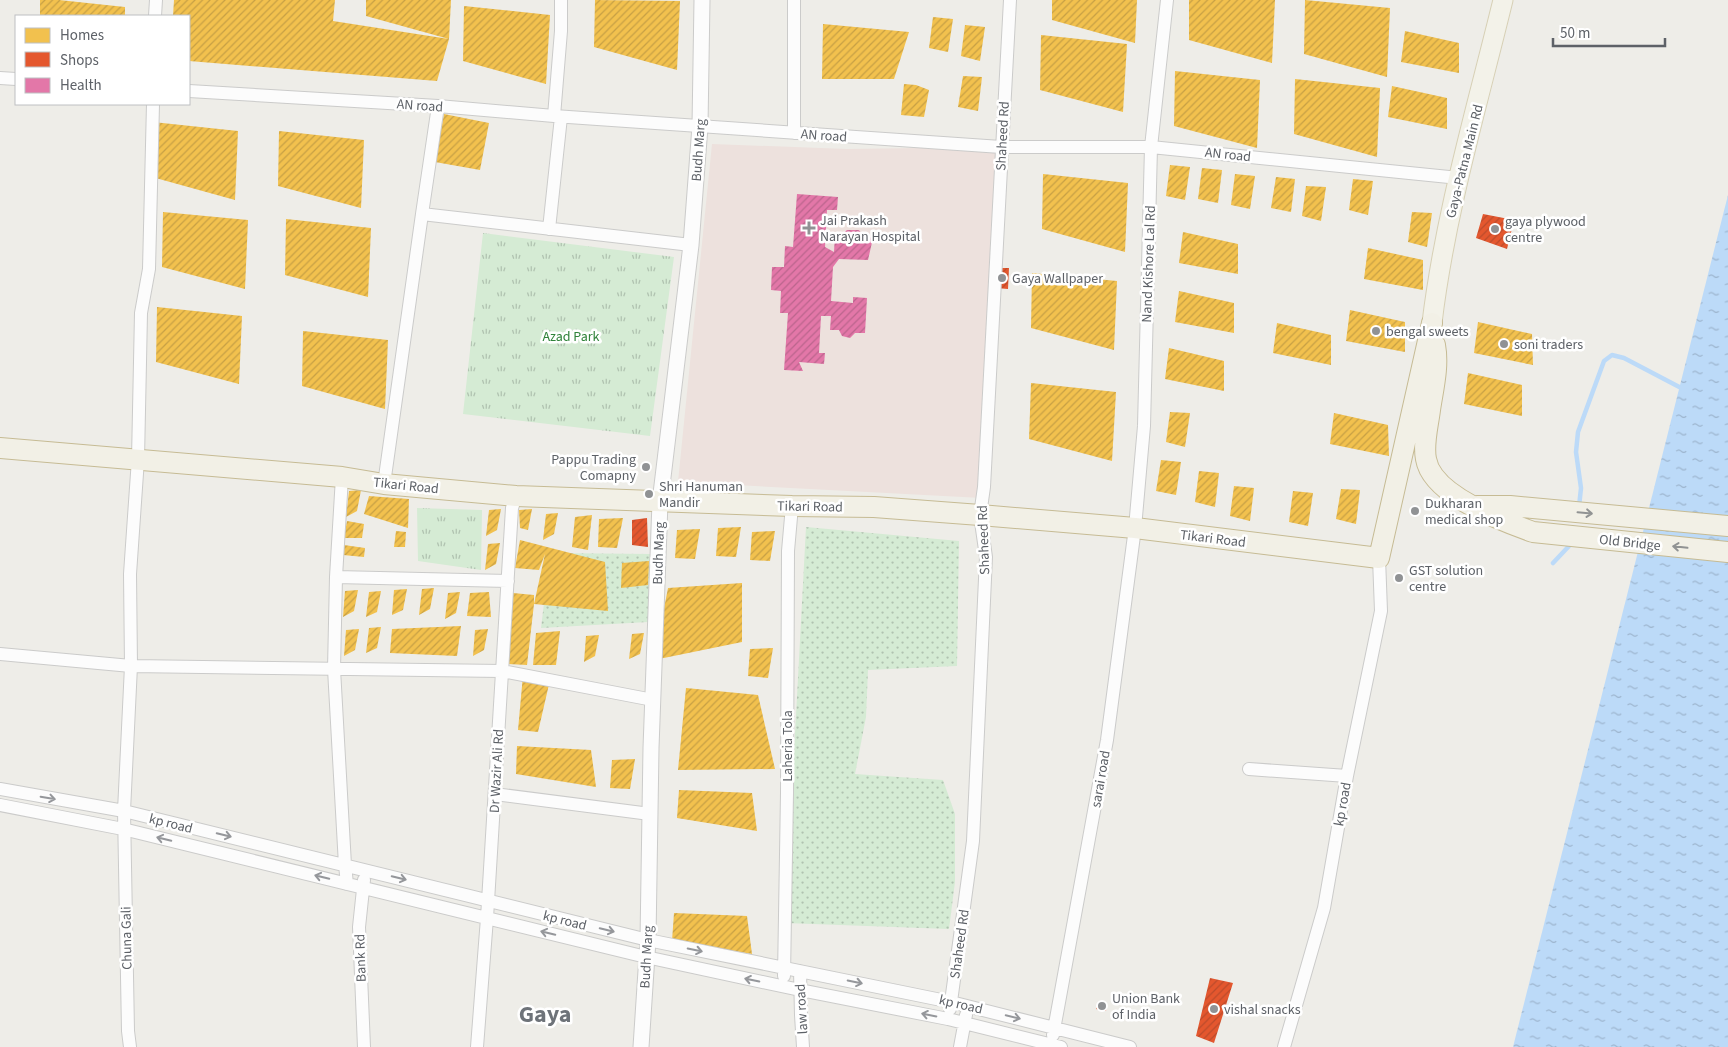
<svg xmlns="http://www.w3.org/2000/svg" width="1728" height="1047" font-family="'Source Sans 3',sans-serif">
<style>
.medical{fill:#ede1dd}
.grass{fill:url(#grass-dots)}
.park{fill:url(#park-tufts)}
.water{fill:url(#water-ripples)}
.homes{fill:url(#homes-hatch)}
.shops{fill:url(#shops-hatch)}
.health{fill:url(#health-hatch)}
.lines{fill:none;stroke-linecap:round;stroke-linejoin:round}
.stream{stroke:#bcdaf8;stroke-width:4.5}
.minor-casing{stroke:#cbcbca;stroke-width:14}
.tertiary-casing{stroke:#cbcbca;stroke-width:17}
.primary-casing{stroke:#d7d0b5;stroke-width:21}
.trunk-casing{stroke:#c6bb94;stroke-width:22}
.minor{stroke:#fcfcfc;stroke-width:12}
.tertiary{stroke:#fcfcfc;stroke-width:15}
.primary{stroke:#f3f2e9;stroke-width:19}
.trunk{stroke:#f2f0e6;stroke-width:20}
.oneway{stroke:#919393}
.oneway2{stroke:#95979b}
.poi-dot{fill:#909294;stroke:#fff;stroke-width:2}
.labels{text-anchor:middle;stroke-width:5;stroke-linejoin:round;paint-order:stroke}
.street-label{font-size:14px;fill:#5d6167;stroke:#fff}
.poi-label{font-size:14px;fill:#5d6167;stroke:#fff;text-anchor:start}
.park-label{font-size:14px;fill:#30833a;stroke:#fff}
.town-label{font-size:24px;font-weight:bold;fill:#6e7379;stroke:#fff}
</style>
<defs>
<pattern id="grass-dots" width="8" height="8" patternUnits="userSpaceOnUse" patternTransform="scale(1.25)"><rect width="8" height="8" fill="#d5ebd4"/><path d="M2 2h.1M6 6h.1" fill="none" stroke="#b0c2b0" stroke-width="1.8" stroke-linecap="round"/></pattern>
<pattern id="park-tufts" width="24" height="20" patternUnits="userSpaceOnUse" patternTransform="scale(1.25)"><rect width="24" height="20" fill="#d5ebd4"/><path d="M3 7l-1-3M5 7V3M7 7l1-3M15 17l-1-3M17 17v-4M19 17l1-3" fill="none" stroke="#b0c2b0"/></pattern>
<pattern id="water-ripples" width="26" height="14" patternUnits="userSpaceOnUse" patternTransform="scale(1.25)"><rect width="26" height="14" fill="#bcdaf8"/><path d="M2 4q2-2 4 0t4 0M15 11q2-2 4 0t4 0" fill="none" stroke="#9cb4cd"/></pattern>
<pattern id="homes-hatch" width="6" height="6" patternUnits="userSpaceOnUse" patternTransform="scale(1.25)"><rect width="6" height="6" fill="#f2c14e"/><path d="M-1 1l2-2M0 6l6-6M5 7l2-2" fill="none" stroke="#c7a045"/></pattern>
<pattern id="shops-hatch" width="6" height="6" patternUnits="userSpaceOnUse" patternTransform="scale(1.25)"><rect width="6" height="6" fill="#e4572e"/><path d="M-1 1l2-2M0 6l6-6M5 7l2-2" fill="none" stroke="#bc4b2b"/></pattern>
<pattern id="health-hatch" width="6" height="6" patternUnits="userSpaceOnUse" patternTransform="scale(1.25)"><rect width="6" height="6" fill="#e377a8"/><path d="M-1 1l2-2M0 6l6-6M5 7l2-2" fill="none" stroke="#bb658d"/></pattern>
</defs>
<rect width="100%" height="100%" fill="#eeede8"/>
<path class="medical" d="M712 144 847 149 993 147 1000 156 982 498 678 482Z"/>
<path class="grass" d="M806 527 959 541 957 666 868 670 866 717 855 774 943 780 955 814V882L949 929 785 923Z
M550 553 652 554 648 622 541 628Z"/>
<path class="park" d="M483 233 674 257 650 436 463 414Z
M417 508 482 510 481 570 418 561Z"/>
<path class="water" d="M1728 195V1047H1513Z"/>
<path class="homes" d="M40 0H59L125 7V16H40Z
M174 0H335L333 21 449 39 437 81 189 61V16H173Z
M366 0H451L449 39 366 16Z
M595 0 680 1 677 70 594 47Z
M1052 0H1137L1135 43 1052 20Z
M1189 0H1275L1272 63 1189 40Z
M1305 0 1390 8 1387 77 1304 54Z
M464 6 550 15 546 84 463 61Z
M933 17 953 19 948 52 929 48Z
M823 24 909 32 894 79H822Z
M965 25 985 27 980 61 961 56Z
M1405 31 1459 43V73L1401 62Z
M1041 35 1127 44 1123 112 1040 90Z
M1175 71 1260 80 1257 148 1174 126Z
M963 76 982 77 978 111 958 107Z
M1295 79 1380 88 1377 157 1294 134Z
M904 84 916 85 929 90 924 117 901 115Z
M1392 86 1447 98V129L1388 117Z
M444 114 489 123 480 170 435 162Z
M153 122 238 131 235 200 152 177Z
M279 131 364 140 361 208 278 186Z
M1170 165 1190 167 1185 200 1166 196Z
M1202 168 1222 170 1218 203 1198 199Z
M1043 174 1128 183 1125 252 1042 229Z
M1235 174 1255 176 1250 209 1231 205Z
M1276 177 1295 179 1291 212 1271 208Z
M1353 179 1373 181 1368 215 1349 210Z
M1306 186 1326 187 1321 221 1302 216Z
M163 212 248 220 245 289 162 267Z
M1412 212 1432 213 1427 247 1408 242Z
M286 219 371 228 368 297 285 275Z
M1183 232 1238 244V274L1179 263Z
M1368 248 1423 260V290L1364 279Z
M1032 273 1117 281 1114 350 1031 328Z
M1179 291 1234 303V333L1175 322Z
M157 307 242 316 239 384 156 362Z
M1350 310 1405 322V352L1346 341Z
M1478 322 1532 334 1533 365 1474 353Z
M1277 323 1331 335V365L1273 353Z
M303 331 388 340 385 409 302 386Z
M1169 348 1224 361V391L1165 379Z
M1468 373 1522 385V416L1464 404Z
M1031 383 1116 392 1112 461 1029 439Z
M1170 412 1190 413 1185 447 1166 442Z
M1334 413 1388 425 1389 456 1330 444Z
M1161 460 1181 462 1176 495 1156 491Z
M1199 471 1219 473 1215 507 1195 502Z
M1234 486 1254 488 1250 521 1230 516Z
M1341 489 1360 490 1356 524 1336 519Z
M361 490 357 511 346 517 349 491Z
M1293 491 1313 493 1308 526 1289 522Z
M369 496 409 499 408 528 364 514Z
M501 509 497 530 486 536 489 510Z
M532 509 528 530 520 528 519 510Z
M558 513 554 534 543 540 546 514Z
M592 515 588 550 572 547 575 517Z
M623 518 617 548 598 547 599 519Z
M347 521 364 524 362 538H344Z
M741 527 736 557 716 556 718 528Z
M700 529 695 559 675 558 677 530Z
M396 531 406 532 405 547H394Z
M775 531 770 561 750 560 752 532Z
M520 540 605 562 608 611 534 604 527 665 508 664 513 593 534 595V604L545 554 539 570 515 568Z
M500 543 496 564 485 570 488 544Z
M344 545 365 548 364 557 343 555Z
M649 561 648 585 621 588 622 563Z
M742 583V642L654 660 668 588Z
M434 588 430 609 419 615 422 589Z
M407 589 403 610 392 615 394 590Z
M358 590 354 611 343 617 345 591Z
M381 591 377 612 366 617 369 592Z
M460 592 456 613 445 619 448 593Z
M489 592 491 617 467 616 470 593Z
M461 626 457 656 390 653 392 629Z
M381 627 377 648 366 653 369 628Z
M359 629 355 650 344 656 346 630Z
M488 629 484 650 473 656 475 630Z
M560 631 556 665H533L536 633Z
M644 633 640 654 629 659 632 634Z
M599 635 595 656 584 662 586 636Z
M773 648 768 678 748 676 750 649Z
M523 675 550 680 538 732 518 730Z
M686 688 758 695 775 769 678 770Z
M517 746 591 750 596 787 516 774Z
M635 759 630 789 610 788 612 760Z
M679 790 752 793 757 831 677 818Z
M674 913 747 916 752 954 672 941Z"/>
<path class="shops" d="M1483 214 1514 220 1507 249 1476 238Z
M996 268H1009L1008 289 996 288Z
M647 518 648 547 632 545V520Z
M1210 978 1233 983 1214 1043 1196 1036Z
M1099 1003 1107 1004 1106 1011 1096 1009Z"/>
<path class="health" d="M797 194 838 197 837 210H827L825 247 834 252 835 235H841L847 230H859L862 235 873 238 868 260 839 259 833 267 831 301 853 303V297L867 298 865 333H855L850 338 842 336 839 330H830L831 316H821L819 353H825L824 364 799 362 803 371 784 370 788 313H780L781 291 771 290 772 267H784L785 246 793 247Z"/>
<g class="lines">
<path class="stream" d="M1579 507 1581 488 1576 452 1578 432 1604 361 1612 355 1624 358 1685 390
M1553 563 1569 546 1571 541"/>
<g class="minor-casing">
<path id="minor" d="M155 16 156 0
M0 78 16 79
M189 91 438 106 554 116 1001 147H1151L1459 178
M554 116 561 31V0
M794 133V0
M422 214 438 106
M549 229 561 117
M342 477 336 577 334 669 345 865 347 884
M384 484 422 214 691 245
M336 577 508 581
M0 654 131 666 502 671 653 700
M1249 769 1347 776
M0 789 124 811 648 940 951 1002 1130 1047
M495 794 650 814
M0 805 123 829 646 957 800 990 948 1019 1061 1047
M800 971 801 1015 803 1047
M784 976 787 793 788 551 792 506
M950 1009 973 841 986 557 980 515 984 487 1010 0
M1053 1035 1107 740 1135 528 1144 426 1151 147 1167 0
M130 1047 128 1031 124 811 131 666 130 574 138 459 141 313 149 269 153 104
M364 1047 359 927 364 880
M477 1047 487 918 512 508 516 496
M960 1047 966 1015
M1284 1047 1324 908 1347 776 1381 611 1379 558"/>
</g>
<g class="tertiary-casing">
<path id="tertiary" d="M641 1047 648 940 651 748 660 502 691 245 700 126 702 0"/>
</g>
<g class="primary-casing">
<path id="primary" d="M1432 323C1445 214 1477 107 1503 0"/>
</g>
<g class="trunk-casing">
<path id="trunk" d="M1435 345C1439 367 1433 389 1430 410 1428 426 1423 444 1426 459 1432 495 1502 521 1533 532L1728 552
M0 448 342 477 384 484 516 496 792 506 874 507 980 515 1135 528 1379 558 1432 323
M1477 506H1510L1728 526"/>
</g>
<use href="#minor" class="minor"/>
<use href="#tertiary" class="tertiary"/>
<use href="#primary" class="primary"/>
<use href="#trunk" class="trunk"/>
</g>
<defs><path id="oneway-shaft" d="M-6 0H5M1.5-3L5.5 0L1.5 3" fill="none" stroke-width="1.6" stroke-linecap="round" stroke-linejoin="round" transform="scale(1.25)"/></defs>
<g class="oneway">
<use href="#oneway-shaft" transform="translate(1585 513) rotate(5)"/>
<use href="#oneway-shaft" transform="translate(1680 547) rotate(-174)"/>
</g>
<g class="oneway2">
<use href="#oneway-shaft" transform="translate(48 798) rotate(10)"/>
<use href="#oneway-shaft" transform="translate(224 835) rotate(14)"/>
<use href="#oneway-shaft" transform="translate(164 839) rotate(-166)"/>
<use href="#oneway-shaft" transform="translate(322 877) rotate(-166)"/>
<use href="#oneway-shaft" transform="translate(399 878) rotate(14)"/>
<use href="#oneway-shaft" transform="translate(607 930) rotate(14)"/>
<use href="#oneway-shaft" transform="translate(548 933) rotate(-166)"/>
<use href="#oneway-shaft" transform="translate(695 950) rotate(12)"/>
<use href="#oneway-shaft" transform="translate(752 980) rotate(-168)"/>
<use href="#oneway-shaft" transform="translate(855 982) rotate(12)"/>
<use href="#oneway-shaft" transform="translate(929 1015) rotate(-169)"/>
<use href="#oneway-shaft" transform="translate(1013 1017) rotate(14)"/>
</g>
<g class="poi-dot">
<path d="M806.5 220.5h5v5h5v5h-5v5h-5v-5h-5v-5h5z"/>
<circle cx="1495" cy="229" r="5"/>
<circle cx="1002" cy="278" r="5"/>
<circle cx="1376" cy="331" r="5"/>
<circle cx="1504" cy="344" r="5"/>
<circle cx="646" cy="467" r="5"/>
<circle cx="649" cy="494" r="5"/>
<circle cx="1415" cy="511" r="5"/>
<circle cx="1399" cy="578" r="5"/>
<circle cx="1102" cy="1006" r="5"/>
<circle cx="1214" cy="1009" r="5"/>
</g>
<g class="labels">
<g class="street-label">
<text transform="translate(420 105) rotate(4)" y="5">AN road</text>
<text transform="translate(824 135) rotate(4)" y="5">AN road</text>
<text transform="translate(1002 136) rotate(-87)" y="5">Shaheed Rd</text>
<text transform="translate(698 150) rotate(-86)" y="5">Budh Marg</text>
<text transform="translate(1228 154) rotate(6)" y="5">AN road</text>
<text transform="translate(1464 161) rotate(-76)" y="5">Gaya-Patna Main Rd</text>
<text transform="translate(1148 264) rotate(-88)" y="5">Nand Kishore Lal Rd</text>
<text transform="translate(406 485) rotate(6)" y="5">Tikari Road</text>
<text transform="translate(810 506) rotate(1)" y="5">Tikari Road</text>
<text transform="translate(1213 538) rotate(7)" y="5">Tikari Road</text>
<text transform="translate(983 540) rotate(-92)" y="5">Shaheed Rd</text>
<text transform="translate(1630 542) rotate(6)" y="5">Old Bridge</text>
<text transform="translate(658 553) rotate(-88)" y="5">Budh Marg</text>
<text transform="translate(787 746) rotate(-90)" y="5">Laheria Tola</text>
<text transform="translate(496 771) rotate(-87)" y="5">Dr Wazir Ali Rd</text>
<text transform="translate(1100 779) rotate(-80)" y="5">sarai road</text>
<text transform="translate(1342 804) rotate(-80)" y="5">kp road</text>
<text transform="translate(171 823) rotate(14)" y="5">kp road</text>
<text transform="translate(565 920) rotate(14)" y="5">kp road</text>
<text transform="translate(126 938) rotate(-91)" y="5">Chuna Gali</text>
<text transform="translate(959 944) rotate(-82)" y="5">Shaheed Rd</text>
<text transform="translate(646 957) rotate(-87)" y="5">Budh Marg</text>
<text transform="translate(360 958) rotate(-92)" y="5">Bank Rd</text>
<text transform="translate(961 1004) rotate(13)" y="5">kp road</text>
<text transform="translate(801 1009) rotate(-93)" y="5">law road</text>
</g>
<g class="poi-label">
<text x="820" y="225">Jai Prakash<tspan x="820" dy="16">Narayan Hospital</tspan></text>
<text x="1505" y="226">gaya plywood<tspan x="1505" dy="16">centre</tspan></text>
<text x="1012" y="283">Gaya Wallpaper</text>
<text x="1386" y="336">bengal sweets</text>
<text x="1514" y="349">soni traders</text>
<text x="636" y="464" text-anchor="end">Pappu Trading<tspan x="636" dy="16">Comapny</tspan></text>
<text x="659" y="491">Shri Hanuman<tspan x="659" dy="16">Mandir</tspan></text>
<text x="1425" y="508">Dukharan<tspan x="1425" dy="16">medical shop</tspan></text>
<text x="1409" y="575">GST solution<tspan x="1409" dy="16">centre</tspan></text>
<text x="1112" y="1003">Union Bank<tspan x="1112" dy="16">of India</tspan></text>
<text x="1224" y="1014">vishal snacks</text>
</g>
<g class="park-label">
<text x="571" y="341">Azad Park</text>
</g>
<g class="town-label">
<text x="545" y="1022">Gaya</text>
</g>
</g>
<rect x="15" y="15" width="175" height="90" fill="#ffffff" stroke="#bec0c2"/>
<rect x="25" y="28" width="25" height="15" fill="#f2c14e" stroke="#bec0c2"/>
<text x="60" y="40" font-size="15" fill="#5d6167">Homes</text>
<rect x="25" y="52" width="25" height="15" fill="#e4572e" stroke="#bec0c2"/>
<text x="60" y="65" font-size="15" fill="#5d6167">Shops</text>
<rect x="25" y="78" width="25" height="15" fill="#e377a8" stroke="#bec0c2"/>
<text x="60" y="90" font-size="15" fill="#5d6167">Health</text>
<path d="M1553 38v8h112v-8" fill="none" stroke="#5d6167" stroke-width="2.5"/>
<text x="1560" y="38" font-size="15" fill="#5d6167" stroke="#ffffff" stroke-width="4" paint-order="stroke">50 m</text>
</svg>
